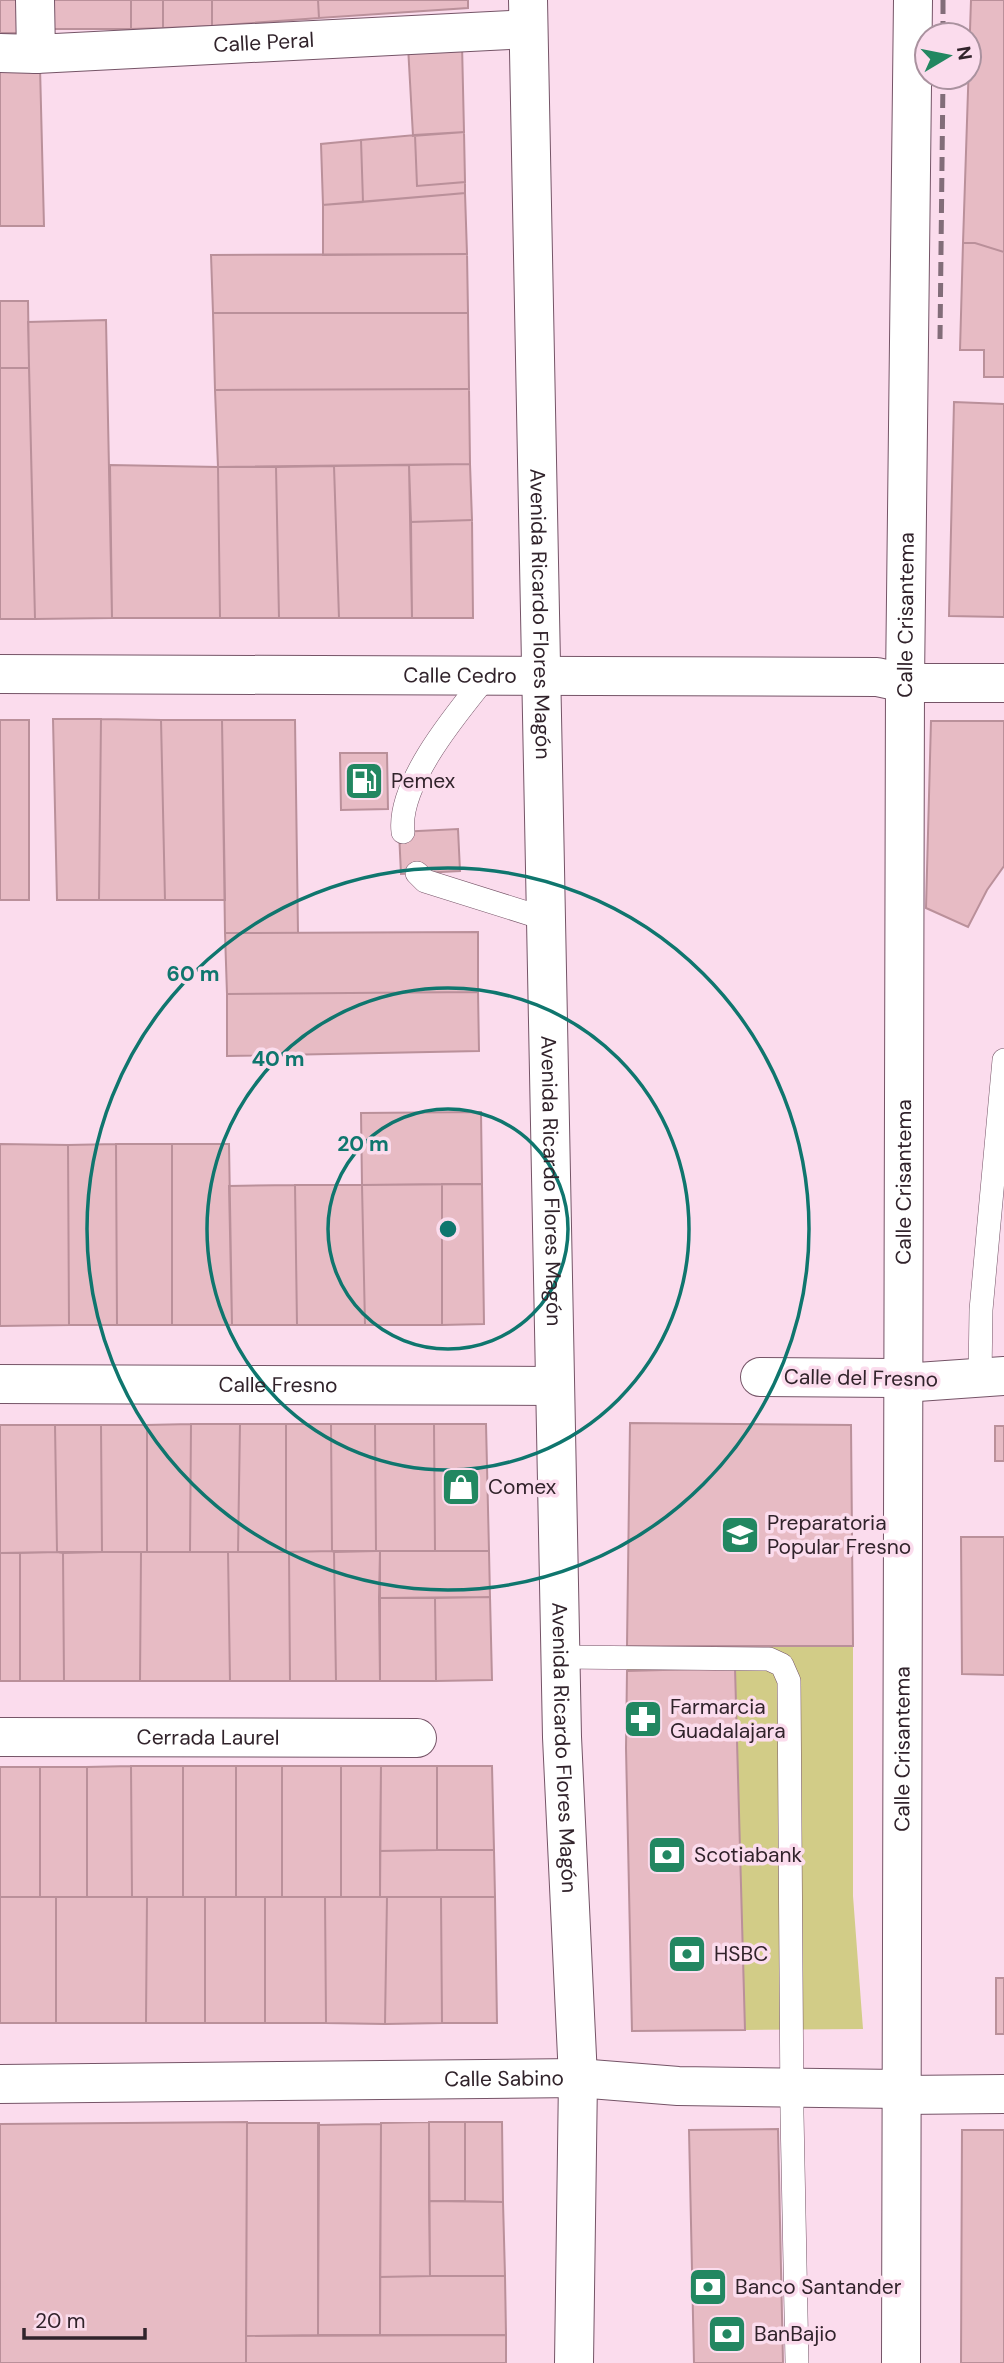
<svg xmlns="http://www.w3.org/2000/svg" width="1004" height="2363" font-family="'DM Sans',sans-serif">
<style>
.green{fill:#d2cc87}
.building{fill:#e7bbc4;stroke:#ba909a;stroke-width:2}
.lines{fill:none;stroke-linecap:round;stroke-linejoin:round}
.lane-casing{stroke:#755467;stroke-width:24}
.street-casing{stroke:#755467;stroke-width:40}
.secondary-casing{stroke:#755467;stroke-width:40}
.lane{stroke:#fff;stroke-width:23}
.street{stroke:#fff;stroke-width:38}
.secondary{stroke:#fff;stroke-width:38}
.rail{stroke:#826d79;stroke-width:5;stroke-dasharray:14 7;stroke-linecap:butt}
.ring{fill:none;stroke:#0f766e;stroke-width:3.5}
.labels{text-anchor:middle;stroke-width:7;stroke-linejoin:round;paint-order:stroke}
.street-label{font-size:21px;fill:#31232b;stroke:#fbdced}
.poi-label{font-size:21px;fill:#31232b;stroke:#fbdced;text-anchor:start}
.centre{fill:#0f766e;stroke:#fbdced;stroke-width:3.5}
.ring-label{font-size:21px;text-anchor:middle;font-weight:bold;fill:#0f766e;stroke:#fbdced;stroke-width:7;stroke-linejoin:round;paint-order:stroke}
</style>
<rect width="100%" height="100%" fill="#fbdced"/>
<path class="green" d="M627 1646H853V1896L863 2029 745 2030 735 1669 627 1671Z"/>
<path class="building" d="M0 0H20V33H0Z
M41 0H131V29H42Z
M131 0H163V28L131 29Z
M163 0H212V26L163 28Z
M212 0H318L319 18 212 26Z
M318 0H468V8L319 18Z
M971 0H1004V252L975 243H963Z
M462 44 464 132 413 136 408 46Z
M40 67 44 226H0V68Z
M464 132 465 182 417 186 415 135Z
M415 135 417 186 465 182V193L363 202 361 140Z
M361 140 363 202 323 205 321 144Z
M465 193 467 254 323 255V205Z
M963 243H975L1004 252V377H984V350H960Z
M467 254 468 313H213L211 255Z
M0 301H28L29 368H0Z
M213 313H468L469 389 215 390Z
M106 320 112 618 35 619 28 322Z
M0 368H29L35 619H0Z
M469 389 470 464 218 467 215 390Z
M954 402 1004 404V617L949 616Z
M470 464 472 520 411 522 409 465Z
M110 465 218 467 220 618H112Z
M409 465 412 618H339L334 466Z
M334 466 339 618H279L276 467Z
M218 467H276L279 618H220Z
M472 520 473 618H412L411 522Z
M53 719H101L99 900H57Z
M101 719 161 720 165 900H99Z
M0 720H29V900H0Z
M161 720H222L225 900H165Z
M222 720H295L298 933H225Z
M931 721H1004V866L987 890 968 927 926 908Z
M340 753H387L388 809 341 810Z
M458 829 460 871 401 874 399 832Z
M478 932V992L227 994 225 933Z
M478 992 479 1051 227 1056V994Z
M481 1112 482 1184 362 1185 361 1113Z
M0 1144 68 1145 69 1325 0 1326Z
M116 1144H172V1325H117Z
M116 1144 117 1325H69L68 1145Z
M172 1144H229L232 1325H172Z
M442 1184V1325H365L362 1185Z
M442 1184H482L484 1324 442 1325Z
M295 1185H362L365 1325H297Z
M295 1185 297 1325H232L229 1186Z
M630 1423 851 1425 853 1646H627Z
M191 1424H240L238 1552H190Z
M191 1424 190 1552H147V1425Z
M240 1424H286V1552H238Z
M286 1424H331L332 1551 286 1552Z
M331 1424H375L376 1551H332Z
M375 1424H434L435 1551H376Z
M434 1424H486L489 1551H435Z
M0 1425H55L57 1552 0 1553Z
M55 1425H101L102 1552H57Z
M101 1425H147V1552H102Z
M995 1426H1004V1461H995Z
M961 1537H1004V1675L962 1674Z
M332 1551 334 1552 336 1681H290L289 1552Z
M376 1551H380V1681H336L334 1552Z
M380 1551H489L490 1597 379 1598Z
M57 1552 63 1553 64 1681H20V1553Z
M102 1552H141L140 1681H64L63 1553Z
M141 1552H228L230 1681H140Z
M228 1552H289L290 1681H230Z
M0 1553H20V1681H0Z
M490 1597 492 1680 436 1681 435 1598Z
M379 1598H435L436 1681H380Z
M735 1668 745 2030 632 2031 626 1748 627 1671Z
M131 1766H183V1897H132Z
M131 1766 132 1897H87V1767Z
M183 1766H236V1897H183Z
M236 1766H282V1897H236Z
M282 1766H341V1897H282Z
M341 1766H381L380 1897H341Z
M381 1766H437V1850L380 1851Z
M437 1766H492L494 1850H437Z
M0 1767H40V1897H0Z
M40 1767H87V1897H40Z
M437 1850H494L495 1897H380V1851Z
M0 1897H56V2023H0Z
M56 1897H147L146 2023H56Z
M147 1897H205V2023H146Z
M205 1897H265V2023H205Z
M265 1897H325L326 2023H265Z
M325 1897H387L385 2024 326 2023Z
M387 1897H441L442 2023 385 2024Z
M441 1897H495L497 2023H442Z
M996 1978H1004V2034H996Z
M247 2122 246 2363H0V2124Z
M429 2122 430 2276 380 2277 381 2123Z
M429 2122H465V2201H429Z
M465 2122H502L503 2202 465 2201Z
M247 2123H319L318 2335 246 2336Z
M381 2124 380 2335H318V2125Z
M778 2129 783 2363H694L689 2130Z
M962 2130H1004V2363H961Z
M429 2201 503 2202 505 2276H430Z
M430 2276H505L506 2335H380V2277Z
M506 2335V2363H246V2336Z"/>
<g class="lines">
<g class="lane-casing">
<path id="lane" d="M403 832C397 784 457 713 486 677
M417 873 425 881 546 919
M980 1376 981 1310 1004 1060
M561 1657 769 1659 782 1665 789 1681 792 2114 797 2363"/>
</g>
<g class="street-casing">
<g id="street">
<path d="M35 0 36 54"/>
<path id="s1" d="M0 53 36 54 528 29"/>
<path id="s2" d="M0 674 877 677 905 683H1004"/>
<path d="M760 1377 894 1378 903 1383 1004 1376"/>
<path id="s3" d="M0 1384 555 1386"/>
<path id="s4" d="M0 1737 417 1738"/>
<path id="s5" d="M0 2084 578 2078 678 2086 900 2089 901 2095 1004 2094"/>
<path id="s6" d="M901 2363 905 683 913 0"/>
</g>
</g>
<g class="secondary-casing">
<g id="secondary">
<path id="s7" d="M528 0 562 1737 578 2078 574 2363"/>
</g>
</g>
<use href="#lane" class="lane"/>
<use href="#street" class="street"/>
<use href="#secondary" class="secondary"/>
<path class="rail" d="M943 35V0
M940 339 943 77"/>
</g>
<g class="ring">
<circle cx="448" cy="1229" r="120"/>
<circle cx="448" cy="1229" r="241"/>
<circle cx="448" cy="1229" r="361"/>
</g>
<defs>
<g id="fuel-square" transform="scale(2.0125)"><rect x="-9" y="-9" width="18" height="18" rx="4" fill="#228761" stroke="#fbdced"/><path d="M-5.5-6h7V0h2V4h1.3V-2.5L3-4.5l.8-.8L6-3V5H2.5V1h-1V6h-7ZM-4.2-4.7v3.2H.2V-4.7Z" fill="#fff"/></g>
<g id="shop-square" transform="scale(2.0125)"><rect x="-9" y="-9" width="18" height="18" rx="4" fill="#228761" stroke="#fbdced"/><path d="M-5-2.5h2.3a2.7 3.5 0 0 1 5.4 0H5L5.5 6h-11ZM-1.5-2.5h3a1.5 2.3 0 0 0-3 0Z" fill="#fff"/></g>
<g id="school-square" transform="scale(2.0125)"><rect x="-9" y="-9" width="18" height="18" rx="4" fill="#228761" stroke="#fbdced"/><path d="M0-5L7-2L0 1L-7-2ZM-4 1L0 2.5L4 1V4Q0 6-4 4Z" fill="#fff"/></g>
<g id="pharmacy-square" transform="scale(2.0125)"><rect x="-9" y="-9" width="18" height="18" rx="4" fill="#228761" stroke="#fbdced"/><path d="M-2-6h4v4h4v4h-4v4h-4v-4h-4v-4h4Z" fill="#fff"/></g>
<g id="bank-square" transform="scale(2.0125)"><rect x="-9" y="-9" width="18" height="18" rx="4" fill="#228761" stroke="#fbdced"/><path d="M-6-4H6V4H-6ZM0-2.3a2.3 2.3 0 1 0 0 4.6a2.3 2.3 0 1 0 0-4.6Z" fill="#fff"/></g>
</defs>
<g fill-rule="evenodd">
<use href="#fuel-square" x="364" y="781"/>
<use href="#shop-square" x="461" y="1487"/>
<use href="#school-square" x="740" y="1535"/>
<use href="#pharmacy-square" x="643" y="1719"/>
<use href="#bank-square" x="667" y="1855"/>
<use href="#bank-square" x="687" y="1954"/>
<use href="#bank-square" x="708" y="2287"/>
<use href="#bank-square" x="727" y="2334"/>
</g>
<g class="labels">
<g class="street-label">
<text dy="7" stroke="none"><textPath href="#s1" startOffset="264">Calle Peral</textPath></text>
<text dy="7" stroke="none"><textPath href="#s7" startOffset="614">Avenida Ricardo Flores Magón</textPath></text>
<text dy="7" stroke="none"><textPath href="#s6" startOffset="1748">Calle Crisantema</textPath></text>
<text dy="7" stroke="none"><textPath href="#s2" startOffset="460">Calle Cedro</textPath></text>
<text dy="7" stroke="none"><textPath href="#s7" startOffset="1181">Avenida Ricardo Flores Magón</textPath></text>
<text dy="7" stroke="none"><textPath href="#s6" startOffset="1181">Calle Crisantema</textPath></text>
<text transform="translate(861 1378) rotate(1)" y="7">Calle del Fresno</text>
<text dy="7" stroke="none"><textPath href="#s3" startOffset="278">Calle Fresno</textPath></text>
<text dy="7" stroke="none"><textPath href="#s4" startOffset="208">Cerrada Laurel</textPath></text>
<text dy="7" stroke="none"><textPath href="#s7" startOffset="1748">Avenida Ricardo Flores Magón</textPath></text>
<text dy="7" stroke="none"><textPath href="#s6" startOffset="614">Calle Crisantema</textPath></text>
<text dy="7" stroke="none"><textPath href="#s5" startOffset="504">Calle Sabino</textPath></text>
</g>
<g class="poi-label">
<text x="391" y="788">Pemex</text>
<text x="488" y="1494">Comex</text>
<text x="767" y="1530">Preparatoria<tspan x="767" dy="24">Popular Fresno</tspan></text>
<text x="670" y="1714">Farmarcia<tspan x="670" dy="24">Guadalajara</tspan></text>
<text x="694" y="1862">Scotiabank</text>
<text x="714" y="1961">HSBC</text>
<text x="735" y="2294">Banco Santander</text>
<text x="754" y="2341">BanBajio</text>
</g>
</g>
<circle cx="448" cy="1229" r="10" class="centre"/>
<g class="ring-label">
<text x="193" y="981">60 m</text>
<text x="278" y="1066">40 m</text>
<text x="363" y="1151">20 m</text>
</g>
<g transform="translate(948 56) rotate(80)"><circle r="33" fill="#fbdced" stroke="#aa929f" stroke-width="2"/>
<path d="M0-5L12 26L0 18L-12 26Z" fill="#228761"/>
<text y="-10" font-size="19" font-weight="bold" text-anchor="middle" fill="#31232b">N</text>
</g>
<path d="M24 2328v10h121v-10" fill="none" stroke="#31232b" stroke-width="3.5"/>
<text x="35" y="2328" font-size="21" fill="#31232b" stroke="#fbdced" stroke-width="5" paint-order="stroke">20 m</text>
</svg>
